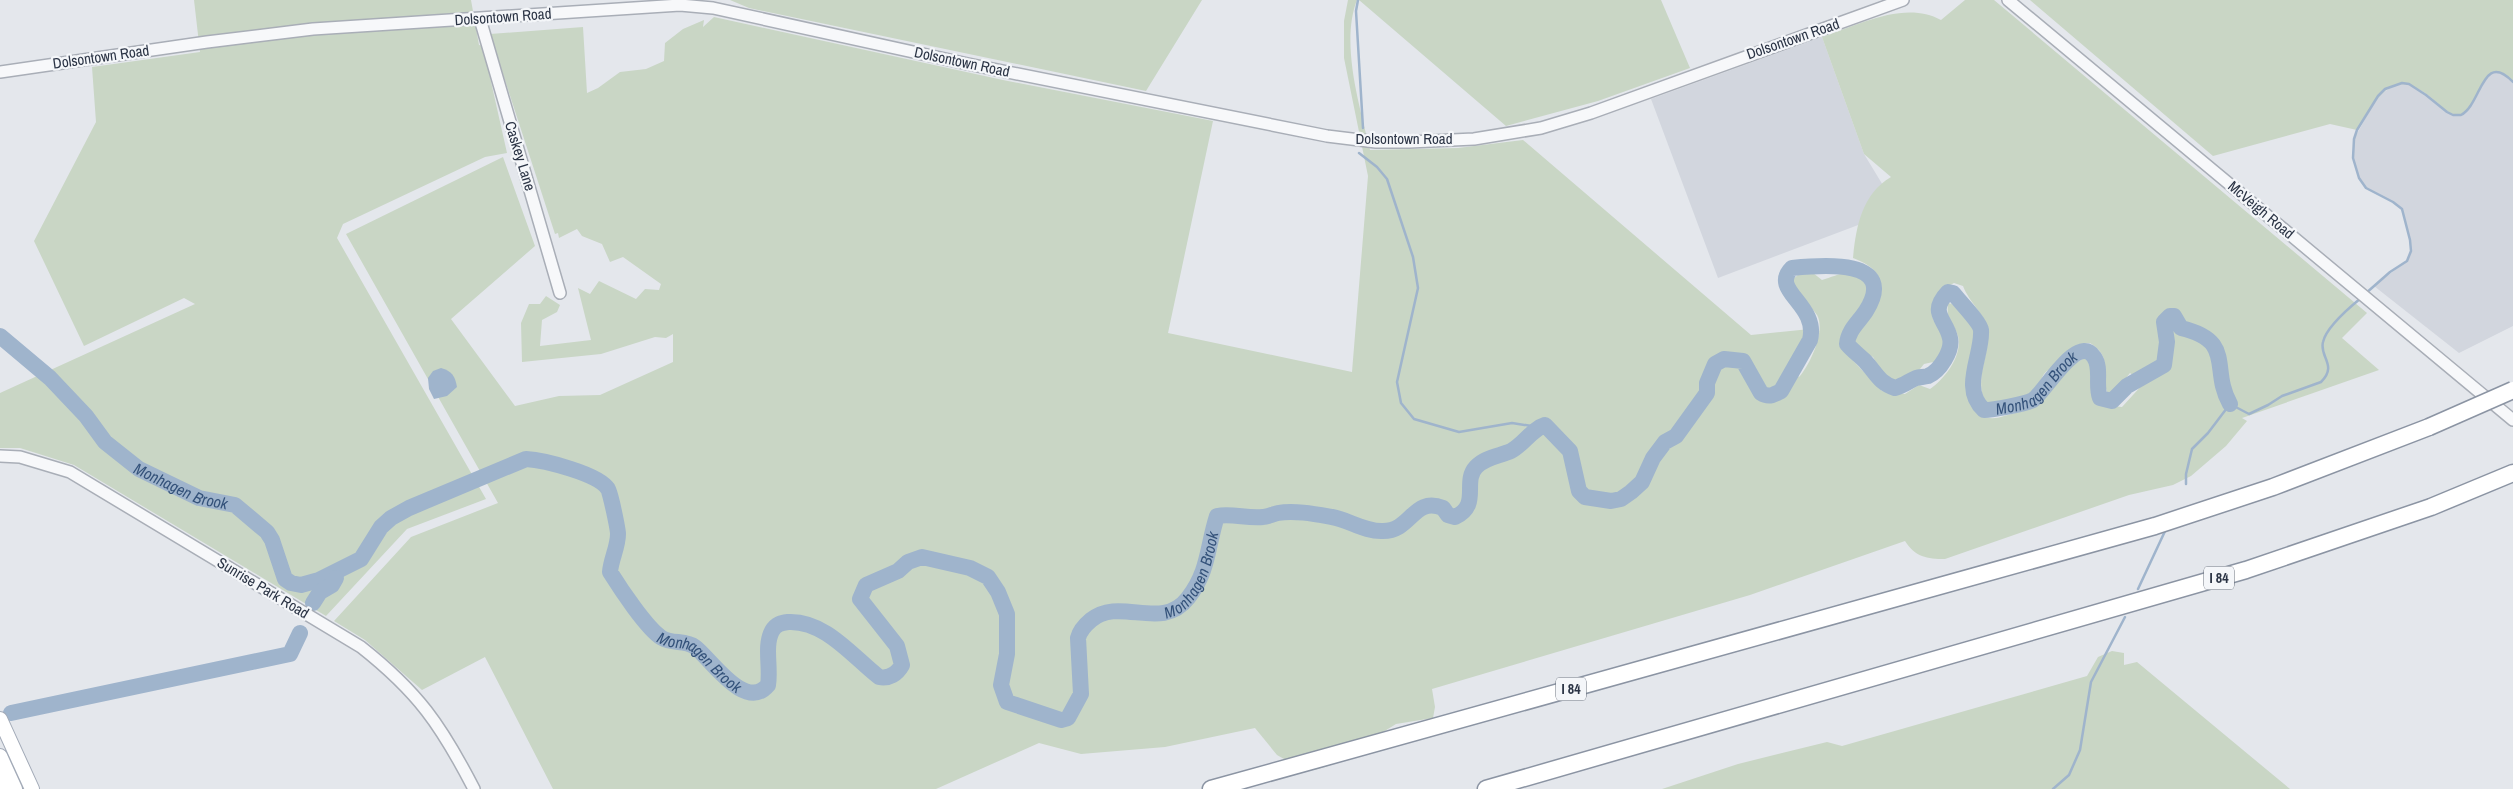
<svg xmlns="http://www.w3.org/2000/svg" width="2513" height="789" font-family="'Archivo Narrow',sans-serif">
<style>
.built{fill:#d2d6de}
.green{fill:#c9d6c5}
.water{fill:#9fb4cc}
.lines{fill:none;stroke-linecap:round;stroke-linejoin:round}
.stream{stroke:#9fb4cc;stroke-width:2.5}
.river{stroke:#9fb4cc;stroke-width:16}
.minor-casing{stroke:#a9aeb7;stroke-width:14}
.major-casing{stroke:#a3abb8;stroke-width:16}
.highway-casing{stroke:#8b94a3;stroke-width:19}
.minor{stroke:#f7f8fa;stroke-width:11}
.major{stroke:#fff;stroke-width:14}
.highway{stroke:#fff;stroke-width:16}
.highway-bridge-casing{stroke:#8b94a3;stroke-width:19;stroke-linecap:butt}
.highway-bridge{stroke:#fff;stroke-width:16}
.labels{text-anchor:middle;stroke-width:4.5;stroke-linejoin:round;paint-order:stroke}
.shield{fill:#f4f6f9;stroke:#676e7b;stroke-width:1}
.shield-label{font-size:14px;font-weight:bold;fill:#2b3445}
.street-label{font-size:15px;fill:#2b3445;stroke:#f4f6f9}
.water-label{font-size:16px;font-style:italic;fill:#34527a;stroke:#f4f6f9}
</style>
<rect width="100%" height="100%" fill="#e4e7ec"/>
<path class="built" d="M1822 37 1864 154 1898 210 1718 278 1651 99Z
M2497 70 2504 73 2513 82V326L2459 353 2374 286 2407 261 2411 251 2410 239 2402 209 2393 202 2366 188 2359 178 2353 158 2354 139 2378 96 2393 86 2402 83 2409 84 2434 100 2447 112 2460 115 2472 105 2486 78Z"/>
<path class="green" d="M194 0H471L479 45 483 46 507 153 485 157 343 224 337 238 486 499 407 529 326 616 74 465 20 448H0V393L195 304 184 298 84 346 34 241 96 122 92 67 200 52Z
M730 0H1202L1146 91 749 8Z
M1348 0H1357C1340 43 1360 107 1370 150L1458 148 1523 140 1751 335 1810 329 1789 367 1799 377C1810 365 1826 330 1817 315 1809 303 1796 295 1792 280L1799 274 1813 273 1822 280C1830 278 1840 273 1848 272 1856 272 1861 273 1866 279 1879 296 1849 321 1841 336L1843 350 1882 391 1905 394 1919 385 1930 389C1945 379 1963 355 1958 336 1953 321 1946 322 1948 303L1952 304 1977 329C1975 341 1971 352 1969 363 1965 388 1970 428 2004 416 2016 412 2029 412 2039 403 2043 399 2046 392 2049 387 2059 375 2075 363 2088 356 2107 376 2068 403 2122 407L2143 384 2130 373 2113 394 2107 392C2100 372 2114 358 2090 343 2073 343 2066 353 2056 365 2052 368 2047 370 2044 374 2040 380 2038 390 2033 394 2021 403 2005 400 1992 406L1986 404C1973 379 1990 356 1988 330 1986 316 1969 302 1963 286L1954 283C1942 288 1927 307 1934 321 1937 327 1943 332 1945 338 1947 346 1942 354 1938 361L1924 364 1916 374 1895 384 1884 377 1873 357 1855 348 1853 339C1874 310 1903 276 1853 258 1856 227 1862 194 1891 177L1864 154 1822 37C1858 25 1905 0 1941 20L1965 0H1994L2367 313 2342 338 2379 370 2242 418 2247 421 2226 446 2191 476 2173 485 2129 495 1945 559C1927 559 1915 557 1905 541L1750 595 1432 689 1435 707 1433 718 1396 724 1328 766 1314 770 1291 763 1277 755 1255 728 1165 747 1081 754 1039 743 936 789H553L485 657 422 690 365 640 334 621 411 537 498 503 346 234 503 157 535 246 451 319 515 406 559 396 600 395 673 362V334L666 338 655 337 601 354 522 362 521 323 529 304H540L546 296 560 305 557 312 542 320 540 346 591 340 578 288 590 294 599 281 636 299 645 289 659 290 661 284 623 257 610 262 602 244 582 236 577 229 559 238 558 233 555 234 490 34 583 27 587 93 598 88 620 72 646 69 664 61 665 43 683 29 704 20 703 27 714 17 1003 80 1213 121 1168 333 1352 372 1368 176 1344 58V21Z
M1359 0H1661L1690 68 1598 101 1506 126Z
M2030 0H2513V82C2482 50 2482 104 2461 115 2448 115 2444 108 2435 101 2393 64 2379 95 2357 130L2330 124 2213 156Z
M2112 651 2124 653V665L2137 662 2290 789H1662L1738 764 1827 742 1842 746 2087 676 2098 657Z"/>
<path class="water" d="M441 368C452 371 455 376 457 387L447 396 434 399 429 389 428 378 433 371Z"/>
<g class="lines">
<path class="stream" d="M1358 0 1356 11 1363 128
M1359 153 1377 167 1387 179 1413 257 1418 288 1397 382 1401 403 1414 419 1459 432 1512 423 1538 427
M2365 294 2390 272 2407 261 2411 251 2410 240 2402 209 2393 202 2366 188 2359 178 2353 158 2354 139 2357 130 2378 96 2385 89 2402 83 2409 84 2426 95 2447 112 2453 115H2461C2482 104 2482 50 2513 82
M2186 484V474L2192 449 2208 433 2230 404 2249 414 2268 405 2282 396 2321 382C2338 365 2319 357 2323 342 2326 328 2350 307 2361 298
M2138 589 2166 529
M2053 789 2069 775 2080 750 2091 682 2125 617"/>
<g class="river">
<path id="s1" d="M0 336 50 378 86 416 105 442 139 469 199 498 235 505 267 532 272 540 285 579 291 583 301 585 319 580 361 559 381 527 391 518 409 508 526 459C544 460 599 474 608 489 610 491 618 529 618 534 618 547 611 559 610 572 620 588 647 629 662 638 672 644 686 640 695 647 711 659 745 712 768 685 771 668 764 646 772 631 776 624 781 623 788 622 825 620 853 657 879 677 889 679 897 674 902 665L897 646 860 599 866 585 898 571 908 562 922 557 970 568 988 577 998 592 1007 614V654L1001 685 1007 702 1061 720 1068 718 1081 694 1078 638C1080 630 1085 625 1091 620 1120 596 1162 632 1188 598 1209 571 1207 547 1217 516 1232 513 1248 519 1263 517 1268 517 1273 514 1278 513 1294 510 1315 514 1332 517 1349 520 1365 532 1383 531 1412 531 1413 496 1443 508L1448 515 1455 517C1481 505 1462 482 1476 467 1485 457 1500 456 1511 451 1524 444 1532 429 1545 425L1570 451 1579 491 1585 497 1611 501 1621 499 1631 492 1642 482 1653 458 1665 442 1676 436 1707 393V383L1715 364 1724 359 1743 361 1761 393C1769 398 1773 395 1781 391L1810 340C1819 304 1769 291 1792 268 1822 265 1899 258 1866 311 1859 322 1848 330 1847 344 1853 351 1859 355 1865 361 1876 373 1879 383 1895 388 1903 386 1909 381 1916 378 1920 377 1924 377 1928 376 1940 371 1953 350 1950 338 1946 319 1928 313 1948 292L1953 293C1959 301 1980 322 1981 330 1983 355 1960 388 1984 410 1993 410 2026 404 2033 400 2044 393 2078 332 2094 357 2102 368 2095 385 2100 398L2112 401 2127 386 2164 365 2167 342 2164 322 2170 316H2174L2181 328C2236 341 2210 369 2230 404"/>
<path d="M313 603 320 592 332 585 336 578"/>
<path d="M11 713 290 654 300 633"/>
</g>
<g class="minor-casing">
<path id="minor" d="M2008 0 2513 420
M480 19 560 293
M0 72 207 42 313 29 680 5 713 8 968 64 1327 136 1376 142H1409L1474 139 1541 128 1591 113 1903 0
M0 456 20 457 70 472 361 647C418 692 441 725 474 789"/>
</g>
<g class="major-casing">
<path id="major" d="M0 719 32 789
M0 756 15 789"/>
</g>
<g class="highway-casing">
<path id="highway" d="M0 779 4 789
M1211 789 2155 526 2273 487 2429 427
M1486 789 2246 570 2431 507 2513 473"/>
</g>
<use href="#minor" class="minor"/>
<use href="#major" class="major"/>
<use href="#highway" class="highway"/>
<g class="highway-bridge-casing">
<path id="highway-bridge" d="M2429 427 2513 390"/>
</g>
<use href="#highway-bridge" class="highway-bridge"/>
</g>
<g class="labels">
<g class="shield">
<rect x="2204" y="566.5" width="30" height="23" rx="4"/>
<rect x="1556" y="677.5" width="30" height="23" rx="4"/>
</g>
<g class="shield-label">
<text x="2219" y="583">I 84</text>
<text x="1571" y="694">I 84</text>
</g>
<g class="street-label">
<text transform="translate(503 17) rotate(-4)" y="5">Dolsontown Road</text>
<text transform="translate(1793 39) rotate(-19)" y="5">Dolsontown Road</text>
<text transform="translate(101 57) rotate(-8)" y="5">Dolsontown Road</text>
<text transform="translate(962 62) rotate(12)" y="5">Dolsontown Road</text>
<text x="1404" y="144">Dolsontown Road</text>
<text transform="translate(520 156) rotate(73)" y="5">Caskey Lane</text>
<text transform="translate(2261 210) rotate(40)" y="5">McVeigh Road</text>
<text transform="translate(263 588) rotate(31)" y="5">Sunrise Park Road</text>
</g>
<g class="water-label">
<text dy="6" stroke="none"><textPath href="#s1" startOffset="3451">Monhagen Brook</textPath></text>
<text dy="6" stroke="none"><textPath href="#s1" startOffset="239">Monhagen Brook</textPath></text>
<text dy="6" stroke="none"><textPath href="#s1" startOffset="1921">Monhagen Brook</textPath></text>
<text dy="6" stroke="none"><textPath href="#s1" startOffset="975">Monhagen Brook</textPath></text>
</g>
</g>
</svg>
